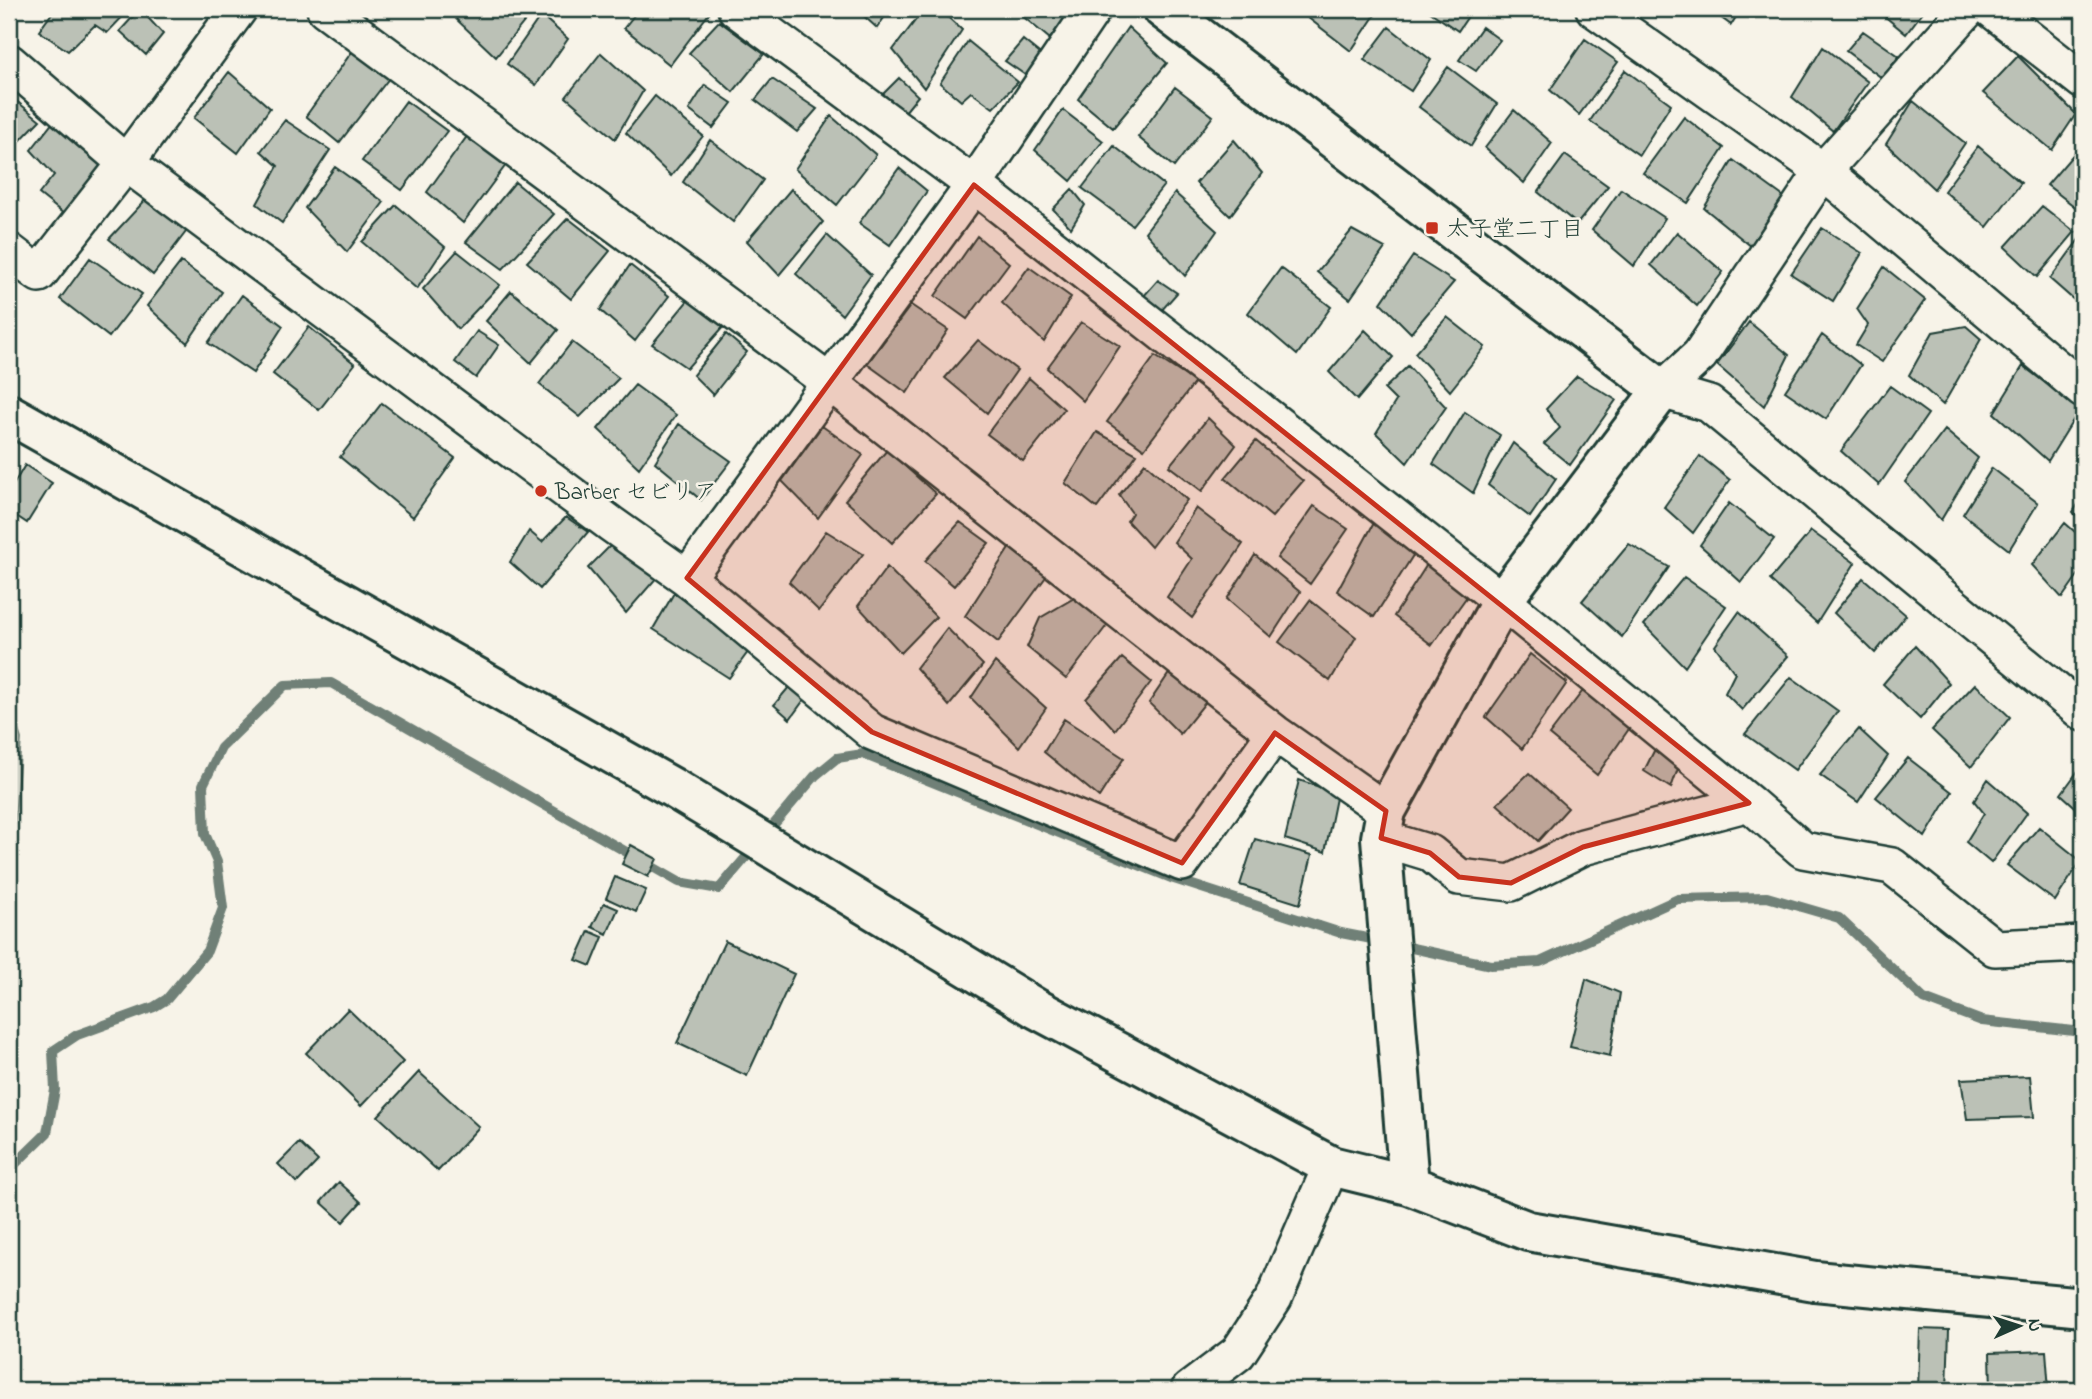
<svg xmlns="http://www.w3.org/2000/svg" width="2092" height="1399" font-family="'Indie Flower','Klee One',sans-serif">
<style>
.green{fill:#d3d5ca;stroke:#79897f;stroke-width:2}
.lines{fill:none;stroke-linecap:round;stroke-linejoin:round}
.stream{stroke:#6f8077;stroke-width:10}
.building{fill:#bbc1b6;stroke:#1f3d34;stroke-width:2}
.minor-casing{stroke:#1f3d34;stroke-width:40}
.tertiary-casing{stroke:#1f3d34;stroke-width:44}
.minor{stroke:#f7f3e8;stroke-width:35}
.tertiary{stroke:#f7f3e8;stroke-width:38}
.marked{fill:#c8321e;fill-opacity:0.2;stroke:#c8321e;stroke-width:5;stroke-linejoin:round}
.poi-dot{fill:#c8321e;stroke:#f7f3e8;stroke-width:2.5}
.labels{text-anchor:middle;stroke-width:5;stroke-linejoin:round;paint-order:stroke}
.poi-label{font-size:23px;fill:#1f3d34;stroke:#f7f3e8;text-anchor:start}
</style>
<rect width="100%" height="100%" fill="#f7f3e8"/>
<filter id="ink" filterUnits="userSpaceOnUse"><feTurbulence type="fractalNoise" baseFrequency=".0143" numOctaves="2"/><feDisplacementMap in="SourceGraphic" scale="14" xChannelSelector="R" yChannelSelector="G"/><feConvolveMatrix kernelMatrix="1 2 1 2 8 2 1 2 1" color-interpolation-filters="sRGB"/></filter>
<g filter="url(#ink)">
<path class="green" d="M9 703 21 739 13 845 9 938Z"/>
<g class="lines">
<path class="stream" d="M1398 945 1491 965 1540 962 1678 899 1767 897 1839 918 1924 999 1982 1021 2083 1032
M9 1170 47 1133 55 1090 53 1051 77 1035 154 1007 167 999 207 951 223 908 217 862 205 834 203 785 221 748 285 685 331 683 679 882 719 889 815 776 837 758 863 754 1174 879 1341 933 1382 941"/>
</g>
<path class="building" d="M55 9H130L107 33 95 25 68 51 39 31Z
M140 9 163 34 146 55 120 31Z
M464 9H529L532 12 496 57 456 19Z
M639 9H706L710 12 670 65 624 28Z
M856 9H890L877 28Z
M924 9H939L962 30 924 88 893 50Z
M1014 9H1071L1050 39Z
M1312 9H1379L1351 51 1307 17Z
M1426 9H1473L1458 31Z
M1709 9H1741L1731 25Z
M1876 9H1925L1906 34Z
M541 15 568 39 536 85 507 64Z
M719 21 764 54 733 92 689 53Z
M1128 27 1167 63 1113 128 1078 99Z
M1389 27 1431 60 1411 91 1364 60Z
M1482 27 1500 40 1476 71 1459 60Z
M1863 31 1899 56 1882 78 1846 51Z
M1585 39 1618 62 1579 115 1550 90Z
M1023 40 1044 57 1028 77 1005 61Z
M968 41 1018 82 993 108 971 92 961 101 940 83Z
M356 46 393 73 339 143 306 116Z
M1823 47 1868 82 1833 131 1792 97Z
M601 53 643 91 615 139 566 97Z
M2018 56 2076 114 2052 150 1983 93Z
M1448 67 1497 104 1471 146 1419 107Z
M1625 70 1671 104 1639 155 1590 121Z
M229 72 270 108 238 153 194 118Z
M899 78 918 96 905 112 883 94Z
M772 79 817 109 797 132 755 100Z
M705 85 732 103 713 128 689 110Z
M1175 87 1213 116 1174 167 1138 137Z
M9 95 40 120 9 152Z
M655 96 703 136 671 176 626 133Z
M406 101 447 131 402 190 362 161Z
M1913 101 1965 143 1934 189 1886 144Z
M1063 110 1103 141 1071 181 1035 150Z
M1514 110 1552 143 1524 183 1485 148Z
M831 116 876 155 837 205 795 169Z
M1684 117 1724 148 1688 203 1643 173Z
M285 120 330 150 282 223 257 204 278 166 261 151Z
M54 121 101 165 64 214 39 194 54 175 31 150Z
M468 135 506 165 463 223 427 192Z
M710 140 763 180 733 222 683 182Z
M1234 140 1262 173 1230 216 1196 183Z
M2083 143V213L2047 185Z
M1114 146 1164 185 1132 225 1082 188Z
M1978 146 2021 183 1987 227 1944 191Z
M1565 155 1608 186 1577 224 1538 192Z
M1733 160 1784 197 1752 247 1704 208Z
M335 167 384 202 347 252 305 208Z
M899 168 927 191 890 245 859 223Z
M515 182 554 214 503 269 466 242Z
M791 189 823 222 779 275 747 241Z
M1072 189 1085 205 1071 228 1053 209Z
M1621 189 1665 218 1634 266 1592 230Z
M1175 193 1217 231 1185 276 1145 232Z
M149 196 189 228 153 275 109 239Z
M396 205 445 247 417 289 362 242Z
M2042 206 2075 232 2037 277 2005 247Z
M568 218 610 251 571 299 527 262Z
M1822 228 1862 253 1833 301 1791 274Z
M1352 230 1385 248 1350 299 1317 272Z
M1677 232 1723 272 1697 306 1651 265Z
M827 235 871 275 842 315 796 274Z
M977 236 1009 263 967 319 935 296Z
M2080 238 2083 241V308L2050 279Z
M457 251 500 285 458 329 423 289Z
M1413 256 1454 282 1411 333 1381 303Z
M90 258 142 294 109 337 60 299Z
M181 262 222 292 187 343 147 306Z
M630 265 669 296 635 341 600 310Z
M1029 267 1071 297 1044 342 1002 303Z
M1884 267 1925 300 1882 362 1856 345 1868 325 1857 309Z
M1281 268 1331 307 1297 355 1248 313Z
M1158 280 1177 293 1161 311 1142 298Z
M511 291 558 330 531 363 486 321Z
M242 295 283 326 253 373 208 343Z
M689 299 725 325 687 368 652 344Z
M911 305 948 330 907 393 867 364Z
M1447 317 1485 347 1450 391 1415 353Z
M1081 322 1120 346 1083 401 1047 368Z
M1749 322 1789 355 1764 406 1717 365Z
M1966 326 1981 339 1943 405 1909 375 1933 332Z
M309 327 355 364 319 410 273 374Z
M1365 330 1393 357 1357 400 1329 372Z
M477 331 499 345 476 378 455 362Z
M726 334 747 352 713 395 693 375Z
M1822 335 1861 365 1826 419 1785 391Z
M978 340 1017 370 987 413 945 378Z
M572 342 619 378 580 417 539 384Z
M1155 356 1195 382 1144 449 1107 422Z
M1408 366 1446 407 1407 463 1376 433 1396 401 1384 389Z
M2023 366 2080 409 2048 461 1994 413Z
M1577 376 1616 400 1570 465 1544 444 1560 428 1546 409Z
M1029 378 1064 409 1023 461 987 434Z
M635 385 676 415 639 468 598 429Z
M1890 386 1928 414 1879 485 1841 451Z
M382 403 455 458 413 517 340 457Z
M1465 412 1500 435 1473 493 1433 464Z
M1208 418 1236 445 1202 491 1169 466Z
M679 424 731 461 701 500 655 462Z
M822 426 863 455 818 518 782 481Z
M1945 430 1978 458 1941 520 1905 482Z
M1097 432 1137 454 1097 508 1065 483Z
M1256 441 1303 481 1272 517 1225 478Z
M1513 443 1556 479 1530 517 1488 485Z
M887 450 936 494 892 543 845 500Z
M1700 456 1730 480 1693 533 1664 507Z
M1145 463 1187 500 1151 547 1127 521 1132 513 1119 495Z
M25 465 52 483 27 523 9 511V492Z
M1992 468 2038 503 2009 550 1963 514Z
M2083 497V523L2073 512Z
M1729 503 1774 539 1741 582 1700 545Z
M1314 506 1348 529 1310 584 1277 558Z
M1196 508 1243 544 1192 618 1167 597 1192 559 1174 542Z
M566 517 588 532 540 589 510 562 529 531 542 542Z
M1375 521 1417 549 1374 617 1337 591Z
M960 522 989 543 954 586 925 561Z
M2065 523 2083 539V568L2062 598 2032 565Z
M826 531 863 554 819 611 789 582Z
M1811 531 1855 563 1817 623 1770 580Z
M614 542 659 575 626 613 588 568Z
M1629 544 1669 567 1622 637 1582 601Z
M1010 547 1048 574 998 642 965 616Z
M1255 555 1300 592 1271 637 1227 599Z
M1428 563 1468 595 1432 645 1394 616Z
M887 567 936 617 901 653 858 606Z
M1684 577 1726 606 1685 667 1644 625Z
M1863 578 1906 615 1875 653 1834 613Z
M674 593 751 648 729 678 653 629Z
M1076 597 1108 624 1066 679 1027 647 1040 618Z
M1310 600 1356 637 1330 681 1279 642Z
M1739 612 1788 656 1742 710 1725 693 1735 673 1715 646Z
M947 628 983 665 949 706 916 668Z
M1915 646 1949 683 1920 719 1883 684Z
M1530 654 1567 683 1522 749 1486 717Z
M1122 658 1151 682 1115 730 1086 699Z
M995 662 1046 708 1019 747 971 698Z
M1172 669 1209 698 1180 734 1149 703Z
M1791 677 1838 711 1795 770 1745 734Z
M1975 684 2010 717 1971 767 1932 730Z
M789 687 806 697 790 719 774 705Z
M1585 688 1631 726 1597 775 1549 735Z
M1064 719 1124 758 1099 797 1044 752Z
M1859 729 1888 756 1858 802 1820 775Z
M1656 747 1680 763 1671 788 1644 771Z
M1908 758 1952 792 1925 837 1876 797Z
M2083 764V814L2061 794Z
M1529 773 1568 808 1538 841 1497 804Z
M1988 779 2027 813 1991 863 1966 842 1984 813 1974 801Z
M1299 780 1337 793 1325 852 1285 839Z
M2039 827 2081 861 2055 901 2007 865Z
M1255 839 1312 855 1300 904 1240 885Z
M631 845 657 859 648 877 622 864Z
M615 877 646 890 636 912 606 898Z
M604 903 618 909 607 934 592 927Z
M589 931 603 937 591 966 576 960Z
M725 941 794 974 747 1076 677 1043Z
M1586 979 1620 993 1610 1056 1570 1047Z
M348 1009 403 1062 361 1106 306 1053Z
M419 1072 479 1127 438 1171 378 1116Z
M2030 1076 2034 1117 1967 1119 1961 1079Z
M2083 1131V1178L2078 1177Z
M299 1143 318 1161 297 1183 278 1164Z
M339 1182 361 1202 343 1222 321 1202Z
M1920 1329 1949 1330 1947 1390H1918Z
M2046 1351 2049 1390H1991L1990 1353Z"/>
<g class="lines">
<g class="minor-casing">
<path id="minor" d="M325 9 829 382 1275 733 1386 811
M736 9 974 185 1502 601 1749 803
M1594 9 1823 171 2083 390
M1991 9 2083 81
M9 62 126 163 611 524 687 578 872 732 1182 863 1275 733
M9 251 39 274 126 163 239 9
M1662 390 1709 404 2083 713
M1662 390 1700 355 1823 171 1968 9
M687 578 974 185 1093 9
M1381 838 1430 853 1459 877 1511 883 1583 847 1749 803 1803 850 1892 866 1995 948 2083 944
M1189 1390 1238 1353 1274 1298 1331 1166"/>
</g>
<g class="tertiary-casing">
<path id="tertiary" d="M1163 9 1662 390 1502 601 1386 811 1381 838 1409 1185
M9 414 673 788 1037 1009 1331 1166 1409 1185 1528 1231 1815 1281 2083 1307"/>
</g>
<use href="#minor" class="minor"/>
<use href="#tertiary" class="tertiary"/>
</g>
</g>
<path class="marked" d="M974 185 1749 803 1583 847 1511 883 1459 877 1430 853 1381 838 1386 811 1275 733 1182 863 872 732 687 578Z"/>
<g class="poi-dot">
<rect x="1425" y="221" width="14" height="14" rx="3.5"/>
<circle cx="541" cy="491" r="7"/>
</g>
<g class="labels">
<g class="poi-label">
<text x="1446" y="236">太子堂二丁目</text>
<text x="555" y="499">Barber セビリア</text>
</g>
</g>
<rect width="2092" height="1399" fill="none" stroke="#f7f3e8" stroke-width="35"/>
<rect x="18" y="18" width="2057" height="1364" fill="none" stroke="#1f3d34" stroke-width="2.5" filter="url(#ink)"/>
<g transform="translate(2019 1326) rotate(87)" stroke="#f7f3e8" stroke-width="5" paint-order="stroke">
<path d="M0-5L12 26L0 18L-12 26Z" fill="#1f3d34"/>
<text y="-10" font-size="19" font-weight="bold" text-anchor="middle" fill="#1f3d34">N</text>
</g>
</svg>
